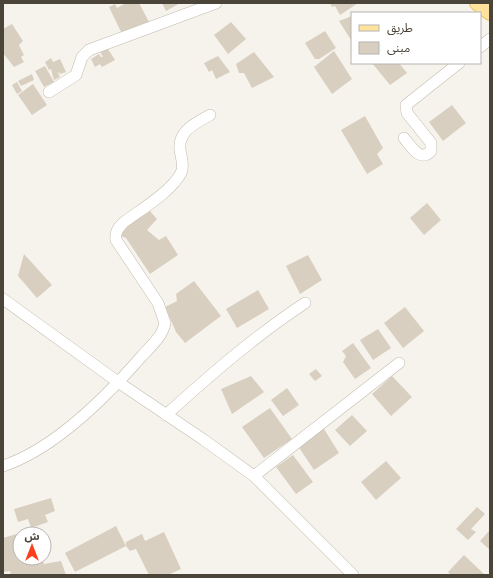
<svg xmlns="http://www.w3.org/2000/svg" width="493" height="578" font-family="Cabin,'Noto Sans Arabic',sans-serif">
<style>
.building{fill:#d8cfc1}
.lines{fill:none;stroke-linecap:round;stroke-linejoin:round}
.minor-casing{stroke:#c2bbae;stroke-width:12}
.major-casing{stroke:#e6c16a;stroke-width:16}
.minor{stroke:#fff;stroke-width:11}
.major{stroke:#ffe39c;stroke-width:14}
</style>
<rect width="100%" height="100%" fill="#f6f3ec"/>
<path class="building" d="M126 3H139L149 22 123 36 109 7 115 4 117 8Z
M162 3H180L166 11Z
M330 3H358L340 15 335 6 332 7Z
M352 16V39L351 40 339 21Z
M231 22 246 39 228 54 214 35Z
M12 24 23 41 19 45 24 55 21 57 24 62 14 67 3 53V29Z
M325 31 336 48 319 59H315L305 43Z
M106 46 115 60 102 67 100 64 95 67 91 59 99 54 101 57H103L99 50Z
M334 51 352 79 332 94 314 67Z
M254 52 274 77 252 88 244 73H239L236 64Z
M218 56 230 72 216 79 212 70 209 72 204 63Z
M51 58 53 62 60 59 66 72 60 74 59 72 58 73 60 77 54 80 51 69 49 70 45 62Z
M372 63H399L407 73 390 85Z
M45 66 54 82 44 87 35 71Z
M32 74 34 80 21 86 18 81Z
M17 82 22 91 17 94 12 85Z
M33 84 47 105 32 115 18 95Z
M452 105 466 123 443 141 429 122Z
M365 116 383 148 377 154 383 164 367 174 341 130Z
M427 203 441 220 424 235 410 218Z
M150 211 157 219 147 230 159 240 166 236 178 255 150 274 126 238 115 234Z
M24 254 52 285 37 298 18 276Z
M308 255 322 280 300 294 286 266Z
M194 281 221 316 185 343 176 332 165 307 177 301 176 294Z
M258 290 269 309 237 328 226 309Z
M405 307 424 331 403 348 384 323Z
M378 329 391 348 373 360 360 340Z
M353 343 371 368 355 379 343 362 346 356 342 351Z
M316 369 322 376 315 381 309 374Z
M251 376 264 392 232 414 221 389Z
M392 376 412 397 391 416 372 394Z
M287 388 299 405 283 416 271 400Z
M270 408 292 439 264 458 242 427Z
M352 415 367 431 350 446 335 430Z
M324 429 339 453 314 470 298 446Z
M293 455 313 482 296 494 276 467Z
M386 461 401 478 376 500 361 482Z
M51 498 55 511 45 515 48 522 31 528 28 519 18 522 14 509Z
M477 507 485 514 471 529 476 532 468 540 456 529Z
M116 526 126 546V542L142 534 145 541 164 532 181 569 168 575H149L136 549 130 551 126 546 75 572 65 553Z
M490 530V550L480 541Z
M20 533V558H42L44 564 61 561 66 575H11L10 571 3 572V538Z
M464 555 485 575H451L448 572Z"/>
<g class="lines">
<g class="minor-casing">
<path id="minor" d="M480 47 490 39
M49 92 76 75 82 57 89 50 216 3
M404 138C411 146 420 163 431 151V143L407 113 406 105 459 63
M3 299 118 382 204 440 254 476 353 575
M166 415C210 375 255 336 305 303
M3 466C54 449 106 397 141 357 150 347 163 336 165 323L158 303 116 240C115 232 118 228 123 223 140 210 171 192 181 173 184 167 182 161 181 155 175 133 193 124 210 115
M254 476 399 363"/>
</g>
<g class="major-casing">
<path id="major" d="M477 3 490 13"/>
</g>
<use href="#minor" class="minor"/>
<use href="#major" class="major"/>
</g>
<rect width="493" height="578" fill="none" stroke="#4b4439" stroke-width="8"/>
<rect x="351" y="12" width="130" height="52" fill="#ffffff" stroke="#b7b4b0"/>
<rect x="359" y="25" width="20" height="6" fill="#ffe39c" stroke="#b7b4b0"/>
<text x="387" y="32" font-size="12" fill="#4b4439">طريق</text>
<rect x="359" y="42" width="20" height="12" fill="#d8cfc1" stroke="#b7b4b0"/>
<text x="387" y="52" font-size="12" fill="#4b4439">مبنى</text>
<g transform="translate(32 546)"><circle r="19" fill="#ffffff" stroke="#b7b4b0"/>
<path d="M0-3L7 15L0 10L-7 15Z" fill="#fc3f1d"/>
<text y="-6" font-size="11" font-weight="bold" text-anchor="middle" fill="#4b4439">ش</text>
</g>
</svg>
